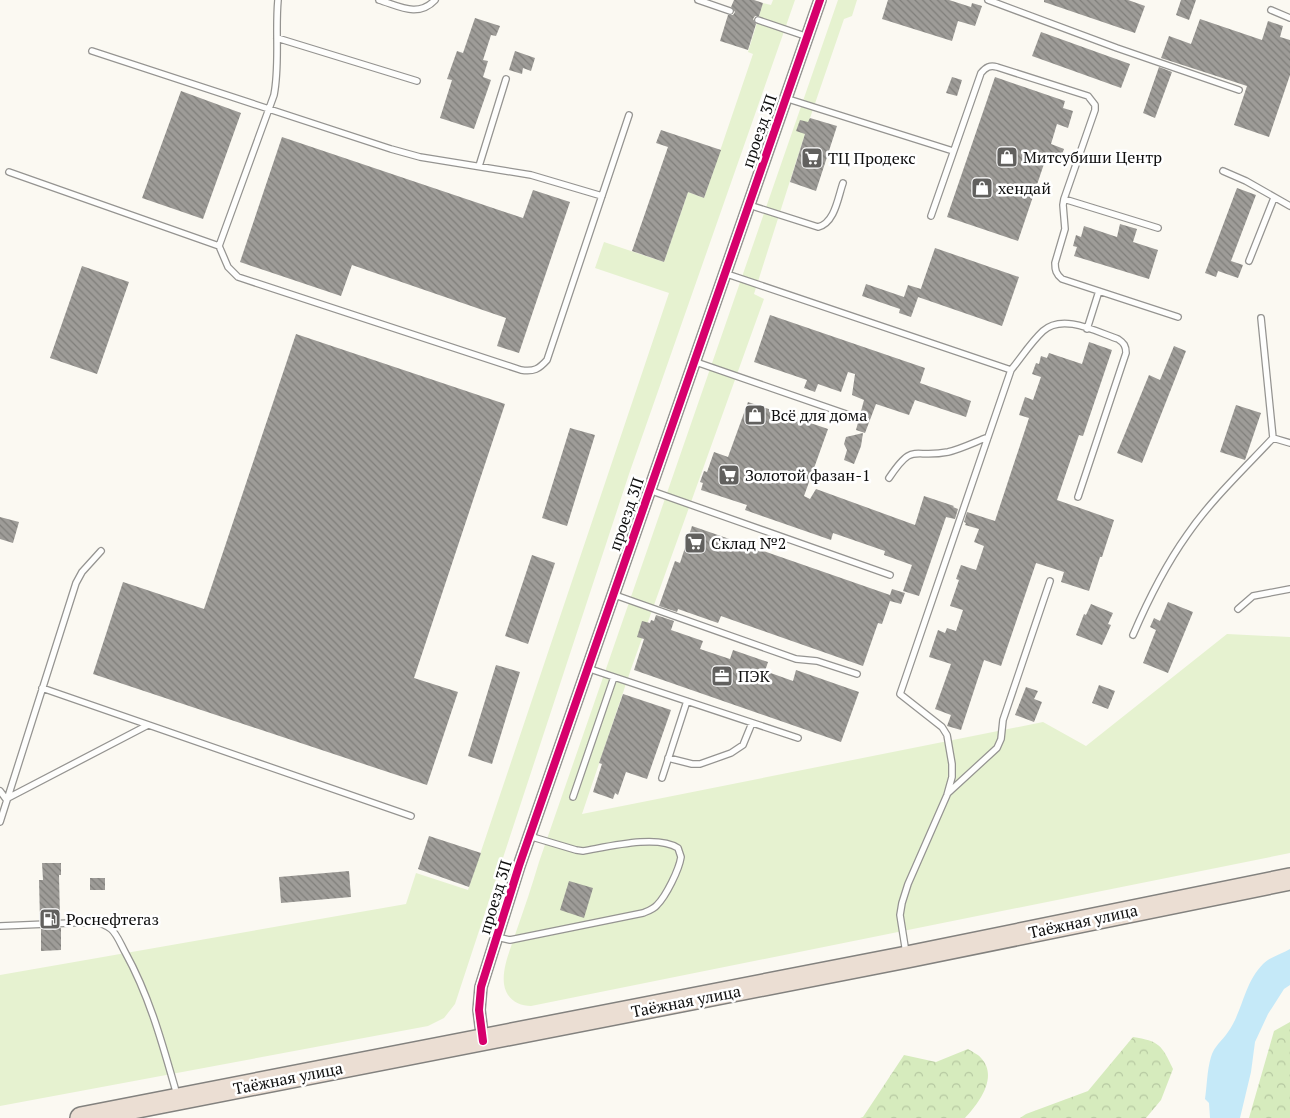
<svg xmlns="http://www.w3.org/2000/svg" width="1290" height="1118" font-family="'PT Serif',serif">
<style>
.grass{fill:#e6f2d0}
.forest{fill:url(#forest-crowns)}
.water{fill:#c5e9f8}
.building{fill:url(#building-back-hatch)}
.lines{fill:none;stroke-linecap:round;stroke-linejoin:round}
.lane-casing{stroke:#959491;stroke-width:8}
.street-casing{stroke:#959491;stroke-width:14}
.highway-casing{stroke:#82817e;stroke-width:24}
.lane{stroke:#fefefd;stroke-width:5.5}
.street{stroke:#fefefd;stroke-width:11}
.highway{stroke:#ebded3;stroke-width:21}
.cycleway-casing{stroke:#fff;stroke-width:11}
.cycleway{stroke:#d6006c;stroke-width:8}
.labels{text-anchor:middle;stroke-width:5;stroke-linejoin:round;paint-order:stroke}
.street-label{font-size:16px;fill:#0e0e0e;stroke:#fff}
.poi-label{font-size:16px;fill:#0e0e0e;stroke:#fff;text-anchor:start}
</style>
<defs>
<pattern id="forest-crowns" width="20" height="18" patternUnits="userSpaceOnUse" patternTransform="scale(1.25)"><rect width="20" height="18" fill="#d6ebbd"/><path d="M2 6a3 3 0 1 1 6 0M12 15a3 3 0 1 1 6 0" fill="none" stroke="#b6c8a1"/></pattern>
<pattern id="building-back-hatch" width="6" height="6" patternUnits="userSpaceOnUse" patternTransform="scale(1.25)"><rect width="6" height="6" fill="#9e9c98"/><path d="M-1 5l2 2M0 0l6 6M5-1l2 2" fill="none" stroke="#7f7e7a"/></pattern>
</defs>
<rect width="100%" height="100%" fill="#fbf9f2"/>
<path class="grass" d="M773 0H795L629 474 455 1004 444 1018 428 1026 0 1106V975L406 904 416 873 468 890 669 293 595 268 604 242 664 262 688 192 704 198 753 54 748 52 763 3 771 5Z
M838 0H857L852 16 844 19 810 118 754 294 764 299 631 669 582 814 1043 722 1086 746 1227 634 1290 637V853L531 1006C518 1006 506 999 504 984 502 967 511 948 516 932 524 909 532 886 539 862Z"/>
<path class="forest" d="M1290 1022V1118H1249L1274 1031Z
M1133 1037C1159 1041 1162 1045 1173 1069L1161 1100 1146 1118H1020L1026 1114 1088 1091Z
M968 1049C972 1052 978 1054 981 1058 999 1077 978 1104 965 1118H860L863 1117 904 1055 936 1062Z"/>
<path class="water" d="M1290 949V985L1284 989 1268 1014 1255 1042 1251 1072 1240 1118H1210L1209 1103 1205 1099C1207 1086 1207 1070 1211 1057 1214 1046 1222 1041 1228 1032 1243 1011 1244 983 1263 964 1270 957 1282 954 1290 949Z"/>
<path class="building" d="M734 0H754L763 3 759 16H755L753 19 756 24 748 50 720 41 728 15H733L735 12 731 7Z
M888 0H949L971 7 972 3 982 6 975 26 958 21 952 41 882 19Z
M1044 0H1128L1145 6 1135 33 1044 2Z
M1181 0H1196L1189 20 1176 15Z
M475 18 500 26 496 36 491 35 483 60 488 61 483 77 491 80 474 129 440 118 452 80 447 79 457 51 463 53Z
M1200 19 1262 40 1268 21 1283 26 1280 37 1290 40V75L1269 137 1234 125 1247 86 1161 58 1169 36 1191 44Z
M1041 32 1130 64 1121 88 1032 56Z
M515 51 535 58 531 71 523 68 522 74 509 70Z
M1159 67 1172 72 1155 118 1143 113Z
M952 77 962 80 957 96 946 93Z
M995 77 1065 101 1063 108 1073 111 1068 128 1057 124 1051 144 1064 149 1060 160 1047 155 1018 241 947 217Z
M181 91 241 113 203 219 142 198Z
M810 118 837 126 816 191 790 182 805 134 796 131 800 120 808 122Z
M661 130 721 150 704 198 688 192 664 262 632 251 668 147 656 143Z
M282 137 523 218 533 190 570 202 519 353 497 346 506 318 352 265 341 296 240 262Z
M1237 188 1256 195 1231 261 1243 265 1238 278 1218 271 1216 277 1205 273Z
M1120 224 1137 229 1133 242 1158 250 1149 279 1074 256 1077 247 1073 246 1076 235 1081 237 1084 226 1117 237Z
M935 248 1019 277 1002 326 918 297Z
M82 266 129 282 97 374 50 358Z
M866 284 904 297 908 285 921 289 911 317 899 313 900 309 862 296Z
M770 315 925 368 920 383 971 401 966 417 915 400 909 415 876 404 865 433 856 430 864 400 852 395 855 374 848 372 841 392 818 384 815 392 804 388 807 380 754 362Z
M296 334 505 404 414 678 458 692 427 785 93 674 123 582 204 609Z
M1089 342 1112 350 1083 436 1079 435 1057 500 1114 520 1102 557H1100L1089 591 1061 582 1064 572 1036 563 1001 666 984 660 961 730 947 726 951 715 935 709 951 664 929 657 938 630 945 633 947 628 956 631 963 610 950 606 959 580 956 579 961 565 976 570 984 546 974 542 979 529 965 525 966 523 964 522 967 512 995 521 1029 418 1019 415 1025 397 1033 400 1041 377 1032 374 1036 363 1039 364 1041 356 1047 358 1049 353 1082 364Z
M1174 346 1186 351 1142 463 1117 453 1149 375 1160 380Z
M748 402 828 429 804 496 810 499 816 489 915 525 924 496 954 506 953 507 958 509 955 519 946 517 919 596 903 591 912 565 884 555 885 551 833 533 831 540 745 510 747 505 701 490 703 483 700 482 704 471 707 472 714 452 728 457Z
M1236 405 1261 413 1245 460 1220 452Z
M570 428 595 435 567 526 542 518Z
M863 433 861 446 854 464 844 460 847 450 844 444 846 437Z
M0 517 19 522 13 543 0 539Z
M692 526 890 595 892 589 905 593 901 604 890 601 882 624 878 623 863 666 721 616 718 623 678 609 677 612 659 606 675 561 680 563Z
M532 555 555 563 528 644 505 636Z
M1168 602 1193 612 1168 673 1143 663 1156 630 1150 627 1154 618 1160 621Z
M1091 604 1113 613 1108 624 1111 625 1102 645 1076 635 1084 614 1086 615Z
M656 615 674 621 671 630 703 641 700 649 730 659 733 650 768 662 765 671 793 681 796 670 859 692 841 742 634 670 644 639 637 637 642 621 650 623 651 620 654 621Z
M496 665 520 672 492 764 468 756Z
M1099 685 1115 691 1108 709 1092 703Z
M1026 687 1038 691 1034 699 1042 702 1034 722 1015 715Z
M623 694 671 710 647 779 626 772 618 795 615 793 613 799 593 792 602 764 599 763Z
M429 836 481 853 469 887 418 869Z
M42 863H61V875H59L60 919 40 920 39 880H43Z
M349 871 351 897 281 903 279 877Z
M90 878H105V890H90Z
M569 881 593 888 584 918 560 910Z
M61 928V950L41 951V929Z"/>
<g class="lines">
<g class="lane-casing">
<path id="lane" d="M379 0C399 6 418 18 435 0
M698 0 730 11
M988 0 1117 48 1239 90
M1271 10 1290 18
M758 20 808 37
M277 38 417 81
M92 51 391 149 420 157 531 175 602 196
M785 98 953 151
M479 166 506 79
M1223 171 1246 181 1290 206
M9 172 219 246 274 95C280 64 275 32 278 0
M1064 199 1158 228
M749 205 818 227C835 223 838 197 843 183
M931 216 981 73C986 67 990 65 997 67L1088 96 1095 105V110L1064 199 1063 205 1065 229 1055 263C1055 270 1056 274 1062 279L1178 317
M219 246 228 267 238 277 521 370C534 372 539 369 547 360L629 115
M1249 261 1274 198
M724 273 1011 370
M1261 318 1273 438
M1087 329 1099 291
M693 361 852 416
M889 478C914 441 912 459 948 452 961 449 975 442 988 437
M649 490 890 575
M612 594 796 659 817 661 857 674
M1238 609 1253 596 1290 589
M1133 635C1148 600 1165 566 1187 535 1211 500 1244 469 1273 438L1290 443
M587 668 798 738
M42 688 411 816
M668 758 692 764H700L731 753 743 745 752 723
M662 778 687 701
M0 791 6 799 148 725
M948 793 997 748 1001 739 1003 720 1050 581
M573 797 614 677
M0 822 76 583 82 572 101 551
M0 926 94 922C100 923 106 925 111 929 117 934 121 945 125 952 150 997 163 1046 177 1095
M497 937 510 940 643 913C648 911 654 909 657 905 666 896 679 870 681 857L678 848C657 834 607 847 583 851L576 850 529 836
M906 953 900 915 902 903 908 884 947 795 952 777V764L947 735 942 727 900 694 1011 370C1021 358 1031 342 1043 331 1063 313 1097 332 1118 339 1124 343 1126 346 1126 353L1078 497"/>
</g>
<g class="street-casing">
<path id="street" d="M483 1041 479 1010 481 987 519 866 820 0"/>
</g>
<g class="highway-casing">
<path id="highway" d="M81 1118 907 957 1290 879"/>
</g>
<use href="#lane" class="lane"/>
<use href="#street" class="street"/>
<use href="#highway" class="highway"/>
<g class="cycleway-casing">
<path id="cycleway" d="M483 1041 479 1010 481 987 519 866 820 0"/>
</g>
<use href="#cycleway" class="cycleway"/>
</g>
<defs>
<g id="shop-square" transform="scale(1.125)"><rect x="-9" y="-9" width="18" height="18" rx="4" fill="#61605e" stroke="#fff"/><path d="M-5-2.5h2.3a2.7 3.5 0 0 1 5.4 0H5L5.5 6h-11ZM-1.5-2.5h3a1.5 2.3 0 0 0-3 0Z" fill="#fff"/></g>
<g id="supermarket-square" transform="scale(1.125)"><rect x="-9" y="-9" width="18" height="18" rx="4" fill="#61605e" stroke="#fff"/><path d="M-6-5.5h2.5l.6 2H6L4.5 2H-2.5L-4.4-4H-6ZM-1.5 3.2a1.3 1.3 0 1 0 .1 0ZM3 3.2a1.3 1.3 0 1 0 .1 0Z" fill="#fff"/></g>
<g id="office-square" transform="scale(1.125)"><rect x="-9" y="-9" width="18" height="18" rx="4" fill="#61605e" stroke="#fff"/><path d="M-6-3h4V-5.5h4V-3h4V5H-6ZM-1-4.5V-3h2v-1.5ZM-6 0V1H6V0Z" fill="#fff"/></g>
<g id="fuel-square" transform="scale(1.125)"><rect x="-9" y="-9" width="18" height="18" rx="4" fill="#61605e" stroke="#fff"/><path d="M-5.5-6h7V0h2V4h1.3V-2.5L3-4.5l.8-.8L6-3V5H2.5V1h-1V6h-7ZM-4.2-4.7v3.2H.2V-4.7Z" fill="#fff"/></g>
</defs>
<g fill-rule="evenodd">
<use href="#shop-square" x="1007" y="157"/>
<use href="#supermarket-square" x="812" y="158"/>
<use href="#shop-square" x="982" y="188"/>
<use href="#shop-square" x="755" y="415"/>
<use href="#supermarket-square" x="729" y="475"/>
<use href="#supermarket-square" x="695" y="543"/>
<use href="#office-square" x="722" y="676"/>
<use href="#fuel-square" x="50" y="919"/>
</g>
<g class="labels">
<g class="street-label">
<text transform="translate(759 131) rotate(-71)" y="6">проезд 3П</text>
<text transform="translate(626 514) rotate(-71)" y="6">проезд 3П</text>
<text transform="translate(495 897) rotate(-73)" y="6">проезд 3П</text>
<text transform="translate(1083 921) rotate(-12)" y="6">Таёжная улица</text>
<text transform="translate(686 1001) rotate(-11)" y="6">Таёжная улица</text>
<text transform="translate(288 1078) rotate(-11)" y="6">Таёжная улица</text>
</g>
<g class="poi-label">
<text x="1023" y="163">Митсубиши Центр</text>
<text x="828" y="164">ТЦ Продекс</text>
<text x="998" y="194">хендай</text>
<text x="771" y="421">Всё для дома</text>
<text x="745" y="481">Золотой фазан-1</text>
<text x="711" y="549">Склад №2</text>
<text x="738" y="682">ПЭК</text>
<text x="66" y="925">Роснефтегаз</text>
</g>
</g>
</svg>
